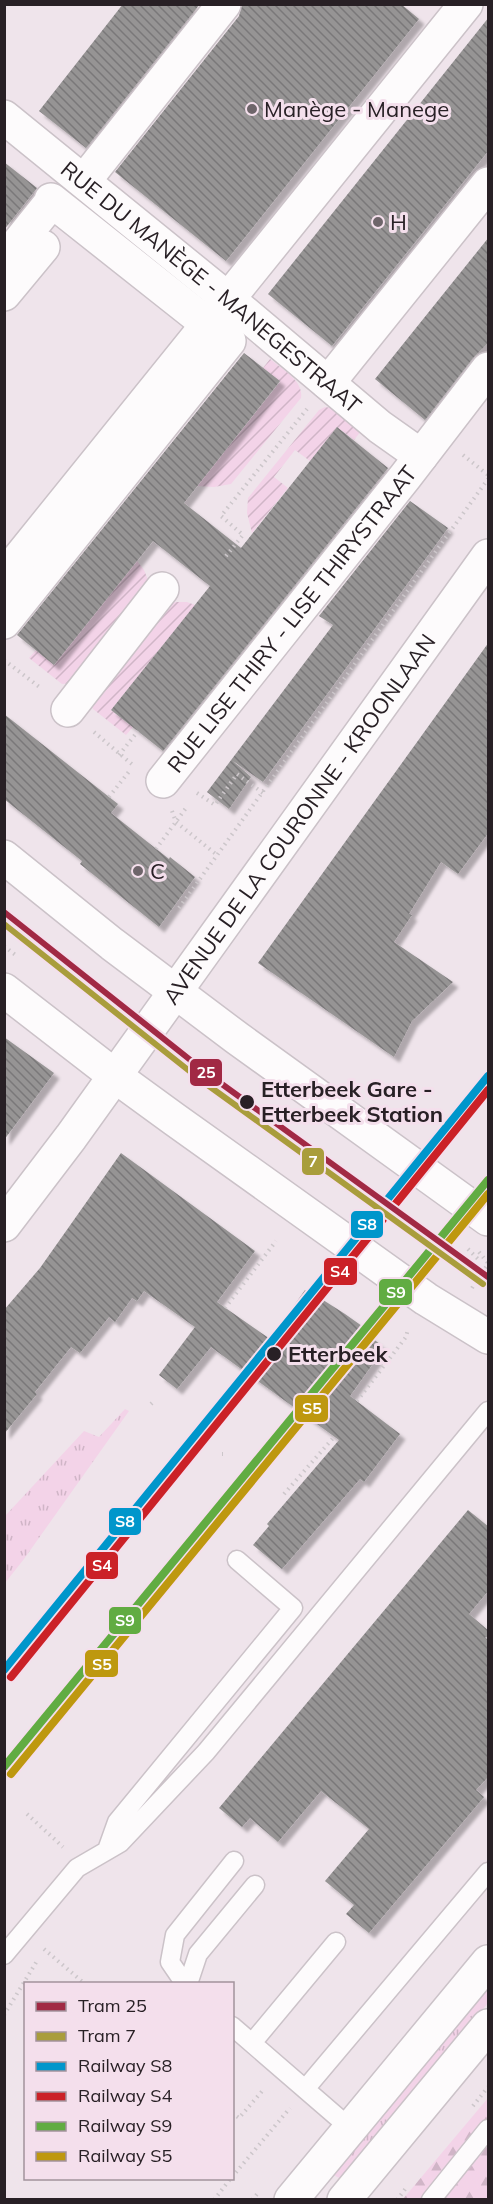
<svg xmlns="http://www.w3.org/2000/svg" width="493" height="2204" font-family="Mulish,sans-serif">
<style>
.grass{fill:url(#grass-tufts)}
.forest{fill:url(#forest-firs)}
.garden{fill:url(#garden-furrows)}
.building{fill:url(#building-back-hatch);filter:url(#shadow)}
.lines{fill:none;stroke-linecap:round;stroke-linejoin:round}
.lane-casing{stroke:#cbc2c8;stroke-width:21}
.street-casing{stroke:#cbc2c8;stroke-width:36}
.secondary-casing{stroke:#cbc2c8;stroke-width:36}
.primary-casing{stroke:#cbc2c8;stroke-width:36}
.path{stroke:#ccc6ca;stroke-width:4;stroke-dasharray:1.5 4.5;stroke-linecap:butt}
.lane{stroke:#fdfbfc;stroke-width:18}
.street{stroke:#fdfbfc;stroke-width:33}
.secondary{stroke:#fdfbfc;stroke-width:33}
.primary{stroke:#fdfbfc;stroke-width:33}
.rail-1-casing{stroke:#f4dfec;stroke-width:12}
.rail-2-casing{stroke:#f4dfec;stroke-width:12}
.rail-3-casing{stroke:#f4dfec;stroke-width:12}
.rail-4-casing{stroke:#f4dfec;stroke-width:12}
.rail-1{stroke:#0096cb;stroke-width:8}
.rail-2{stroke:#cb2127;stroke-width:8}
.rail-3{stroke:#61ac42;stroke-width:8}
.rail-4{stroke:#be980f;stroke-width:8}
.tram-1-casing{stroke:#f4dfec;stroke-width:10}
.tram-2-casing{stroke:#f4dfec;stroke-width:10}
.tram-1{stroke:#a12944;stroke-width:6}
.tram-2{stroke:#a99d3c;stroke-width:6}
.poi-dot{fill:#6e656a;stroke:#f4dfec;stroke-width:2}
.stop-dot{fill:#282025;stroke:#f4dfec;stroke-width:2}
.labels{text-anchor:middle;stroke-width:6;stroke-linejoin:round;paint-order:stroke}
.poi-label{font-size:22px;fill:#282025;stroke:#f4dfec;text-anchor:start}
.street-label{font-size:22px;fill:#282025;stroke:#f4dfec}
.stop-label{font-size:22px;font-weight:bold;fill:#282025;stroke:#f4dfec;text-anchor:start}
.line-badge{stroke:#f4dfec;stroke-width:2}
.badge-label{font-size:16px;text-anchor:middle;font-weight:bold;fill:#fff}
</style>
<defs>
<pattern id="grass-tufts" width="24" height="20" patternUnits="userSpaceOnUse" patternTransform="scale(1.5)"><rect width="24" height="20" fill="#f3d3e8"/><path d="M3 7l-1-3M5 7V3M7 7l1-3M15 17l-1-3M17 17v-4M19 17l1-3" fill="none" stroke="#d0b5c7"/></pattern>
<pattern id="forest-firs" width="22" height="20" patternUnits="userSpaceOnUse" patternTransform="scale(1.5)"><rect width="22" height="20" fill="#f3d3e8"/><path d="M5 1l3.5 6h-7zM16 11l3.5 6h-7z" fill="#d0b5c7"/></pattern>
<pattern id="garden-furrows" width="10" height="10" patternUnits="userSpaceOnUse" patternTransform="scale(1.5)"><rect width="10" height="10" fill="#f3d3e8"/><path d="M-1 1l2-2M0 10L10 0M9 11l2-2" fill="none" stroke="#d0b5c7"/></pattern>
<pattern id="building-back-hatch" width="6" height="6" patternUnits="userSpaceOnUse" patternTransform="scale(1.5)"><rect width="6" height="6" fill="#969494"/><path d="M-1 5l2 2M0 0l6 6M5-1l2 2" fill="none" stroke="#7a7879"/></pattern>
<filter id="shadow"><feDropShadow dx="5.5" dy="5.5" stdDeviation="1.5" flood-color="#0004"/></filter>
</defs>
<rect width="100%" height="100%" fill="#efe4eb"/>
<path class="grass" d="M125 1409 129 1411 24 1559 5 1583V1516L84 1431 99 1437Z
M488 1983V2003L341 2179 332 2174Z"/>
<path class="forest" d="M488 2098V2199H403Z"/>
<path class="garden" d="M270 359C282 369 304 381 301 398L231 484 214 487 197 486 280 382 263 368Z
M325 407 332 408 361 431 354 440 337 427 310 461 295 450 274 477 288 488 252 533 247 513 248 498 319 410Z
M137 561 144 570 148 580 73 683 62 684 29 658 36 650 54 665Z
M176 602H187L195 605 111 710 133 727 126 735 93 709 91 705 166 605Z"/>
<path class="building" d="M123 4H200L86 148 39 111Z
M242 4H401L419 19 226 261 115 172 239 16Z
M489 17V150L332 346 268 294Z
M4 162 37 188 4 230Z
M489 237V342L473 358 425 420 375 379Z
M244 353 280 381 184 503 241 548 337 427 388 468 163 751 111 710 210 586 153 541 54 665 17 635Z
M410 501 448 528 263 782 233 761 251 777 229 809 207 792 333 625 319 616Z
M489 642V832L458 874 441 862 409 914 412 915 394 942 453 982 412 1021 394 1057 258 963Z
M4 714 118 804 111 813 169 859 170 857 195 877 159 927 80 864 82 861 4 799Z
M4 1037 54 1073 4 1140Z
M121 1153 255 1251 217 1302 270 1339 305 1290 319 1300 320 1298 345 1314 369 1331 367 1334 381 1345 374 1354 377 1358 350 1396 400 1434 364 1482 360 1479 282 1569 253 1545 269 1526 267 1524 339 1440 211 1347 177 1389 159 1375 195 1327 144 1291 137 1301 132 1298 115 1322 109 1317 80 1353 71 1347 35 1392 37 1394 4 1434V1310L40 1268Z
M468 1510 489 1527V1590L469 1614 489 1631V1776L476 1790 484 1797 369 1933 346 1914 354 1905 325 1881 369 1829 321 1791 278 1842 250 1818 242 1827 219 1808Z"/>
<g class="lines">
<g class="lane-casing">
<path id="lane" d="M107 1850 117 1822 293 1608 237 1560
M4 1955 77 1868 120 1843 206 1752 488 1411
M185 1984 170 1962 175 1935 234 1861
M188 1984 198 1954 255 1885
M232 2026 350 2128
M252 2043 336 1942
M306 2088 488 1872
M431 2200 488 2129"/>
</g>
<g class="street-casing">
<g id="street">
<path id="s1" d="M4 117 228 299 380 427 421 456"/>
<path d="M84 181 224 4"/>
<path d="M4 261 52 201 51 200 229 341 4 622"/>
<path d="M4 294 43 247"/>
<path d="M328 383 488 184"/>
<path d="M4 577 466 4"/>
<path d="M68 710 162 589"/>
<path id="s2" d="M163 781 405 477 488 369"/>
</g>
</g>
<g class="secondary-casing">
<g id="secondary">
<path id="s3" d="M4 1225 71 1137 488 556"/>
<path d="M291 2200 488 1962"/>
<path d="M344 2200 488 2026"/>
</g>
</g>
<g class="primary-casing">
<path id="primary" d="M4 857 112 944 237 1038 488 1219
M4 990 115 1076 174 1119 426 1299 488 1337"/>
</g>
<path class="path" d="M463 455 488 475
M226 556 243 535 221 516 307 409
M4 660 42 689
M94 732 134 766
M119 755 138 731
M197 793 215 805 237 774 263 793
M109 797 131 769
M172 811 176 822 217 855
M156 849 186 808
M179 908 488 479
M4 946 18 957
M468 1249 479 1260
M479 1252 488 1263
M472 1288 488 1264
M225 1308 276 1241
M357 1401 406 1337 408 1329
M151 1404 152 1403
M222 1454H223
M284 1494 334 1437
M487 1639 488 1637
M27 1814 63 1847
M44 1949 85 1984
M4 2015 37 1961
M473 2106 488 2087
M232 2113 239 2118 264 2089
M232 2177 290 2108
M214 2200 231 2178
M252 2200 258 2193
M397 2200 406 2188"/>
<use href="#lane" class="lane"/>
<use href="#street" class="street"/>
<use href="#secondary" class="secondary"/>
<use href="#primary" class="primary"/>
<g class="rail-1-casing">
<path id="rail-1" d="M4 1670 488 1076"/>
</g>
<g class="rail-2-casing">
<path id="rail-2" d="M11 1677 488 1090"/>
</g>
<g class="rail-3-casing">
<path id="rail-3" d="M4 1767 488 1180"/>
</g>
<g class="rail-4-casing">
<path id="rail-4" d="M11 1774 488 1194"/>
</g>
<use href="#rail-1" class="rail-1"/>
<use href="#rail-2" class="rail-2"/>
<use href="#rail-3" class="rail-3"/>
<use href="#rail-4" class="rail-4"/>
<g class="tram-1-casing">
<path id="tram-1" d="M4 912 208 1074 488 1277"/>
</g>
<g class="tram-2-casing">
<path id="tram-2" d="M4 924 202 1081 483 1284"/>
</g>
<use href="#tram-1" class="tram-1"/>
<use href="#tram-2" class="tram-2"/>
</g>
<g class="poi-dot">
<circle cx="252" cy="109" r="6"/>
<circle cx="378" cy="222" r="6"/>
<circle cx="138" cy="871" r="6"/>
</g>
<g class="stop-dot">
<circle cx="247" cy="1102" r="8"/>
<circle cx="274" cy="1354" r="8"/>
</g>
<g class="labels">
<g class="poi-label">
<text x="264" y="117">Manège - Manege</text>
<text x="390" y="230">H</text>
<text x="150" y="879">C</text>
</g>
<g class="street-label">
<text dy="8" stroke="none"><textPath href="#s1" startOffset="268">RUE DU MANÈGE - MANEGESTRAAT</textPath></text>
<text dy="8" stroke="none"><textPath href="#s2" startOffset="207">RUE LISE THIRY - LISE THIRYSTRAAT</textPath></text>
<text dy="8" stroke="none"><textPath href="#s3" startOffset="502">AVENUE DE LA COURONNE - KROONLAAN</textPath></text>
</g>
<g class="stop-label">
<text x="261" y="1097">Etterbeek Gare -<tspan x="261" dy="25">Etterbeek Station</tspan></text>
<text x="288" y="1362">Etterbeek</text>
</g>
</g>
<g class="line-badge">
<rect x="189" y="1058" width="34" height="29" rx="6" fill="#a12944"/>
<rect x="301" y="1147" width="24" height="29" rx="6" fill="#a99d3c"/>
<rect x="350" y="1210" width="34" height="29" rx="6" fill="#0096cb"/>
<rect x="323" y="1257" width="35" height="29" rx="6" fill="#cb2127"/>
<rect x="378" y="1278" width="35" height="28" rx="6" fill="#61ac42"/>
<rect x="294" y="1394" width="35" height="29" rx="6" fill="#be980f"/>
<rect x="108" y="1507" width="34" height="29" rx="6" fill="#0096cb"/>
<rect x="85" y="1551" width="34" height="29" rx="6" fill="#cb2127"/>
<rect x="108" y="1606" width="34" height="29" rx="6" fill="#61ac42"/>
<rect x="84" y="1649" width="35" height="29" rx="6" fill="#be980f"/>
</g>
<g class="badge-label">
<text x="206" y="1078">25</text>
<text x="313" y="1167">7</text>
<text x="367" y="1230">S8</text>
<text x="340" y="1277">S4</text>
<text x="396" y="1298">S9</text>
<text x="312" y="1414">S5</text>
<text x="125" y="1527">S8</text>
<text x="102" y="1571">S4</text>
<text x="125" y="1626">S9</text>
<text x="102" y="1670">S5</text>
</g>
<rect width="493" height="2204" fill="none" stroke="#282025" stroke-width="12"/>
<rect x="24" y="1982" width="210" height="198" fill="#f4dfec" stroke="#a2939c" stroke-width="1.5"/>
<rect x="36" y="2002" width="30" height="9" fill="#a12944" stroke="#a2939c" stroke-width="1.5"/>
<text x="78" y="2012" font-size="18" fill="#282025">Tram 25</text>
<rect x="36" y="2032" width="30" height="9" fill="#a99d3c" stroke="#a2939c" stroke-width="1.5"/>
<text x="78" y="2042" font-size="18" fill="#282025">Tram 7</text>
<rect x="36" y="2062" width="30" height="9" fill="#0096cb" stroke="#a2939c" stroke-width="1.5"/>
<text x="78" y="2072" font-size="18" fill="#282025">Railway S8</text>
<rect x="36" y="2092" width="30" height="9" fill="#cb2127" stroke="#a2939c" stroke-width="1.5"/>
<text x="78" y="2102" font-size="18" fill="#282025">Railway S4</text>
<rect x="36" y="2122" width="30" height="9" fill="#61ac42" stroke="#a2939c" stroke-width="1.5"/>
<text x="78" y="2132" font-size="18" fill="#282025">Railway S9</text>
<rect x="36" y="2152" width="30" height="9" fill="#be980f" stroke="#a2939c" stroke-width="1.5"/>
<text x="78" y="2162" font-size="18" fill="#282025">Railway S5</text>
</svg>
